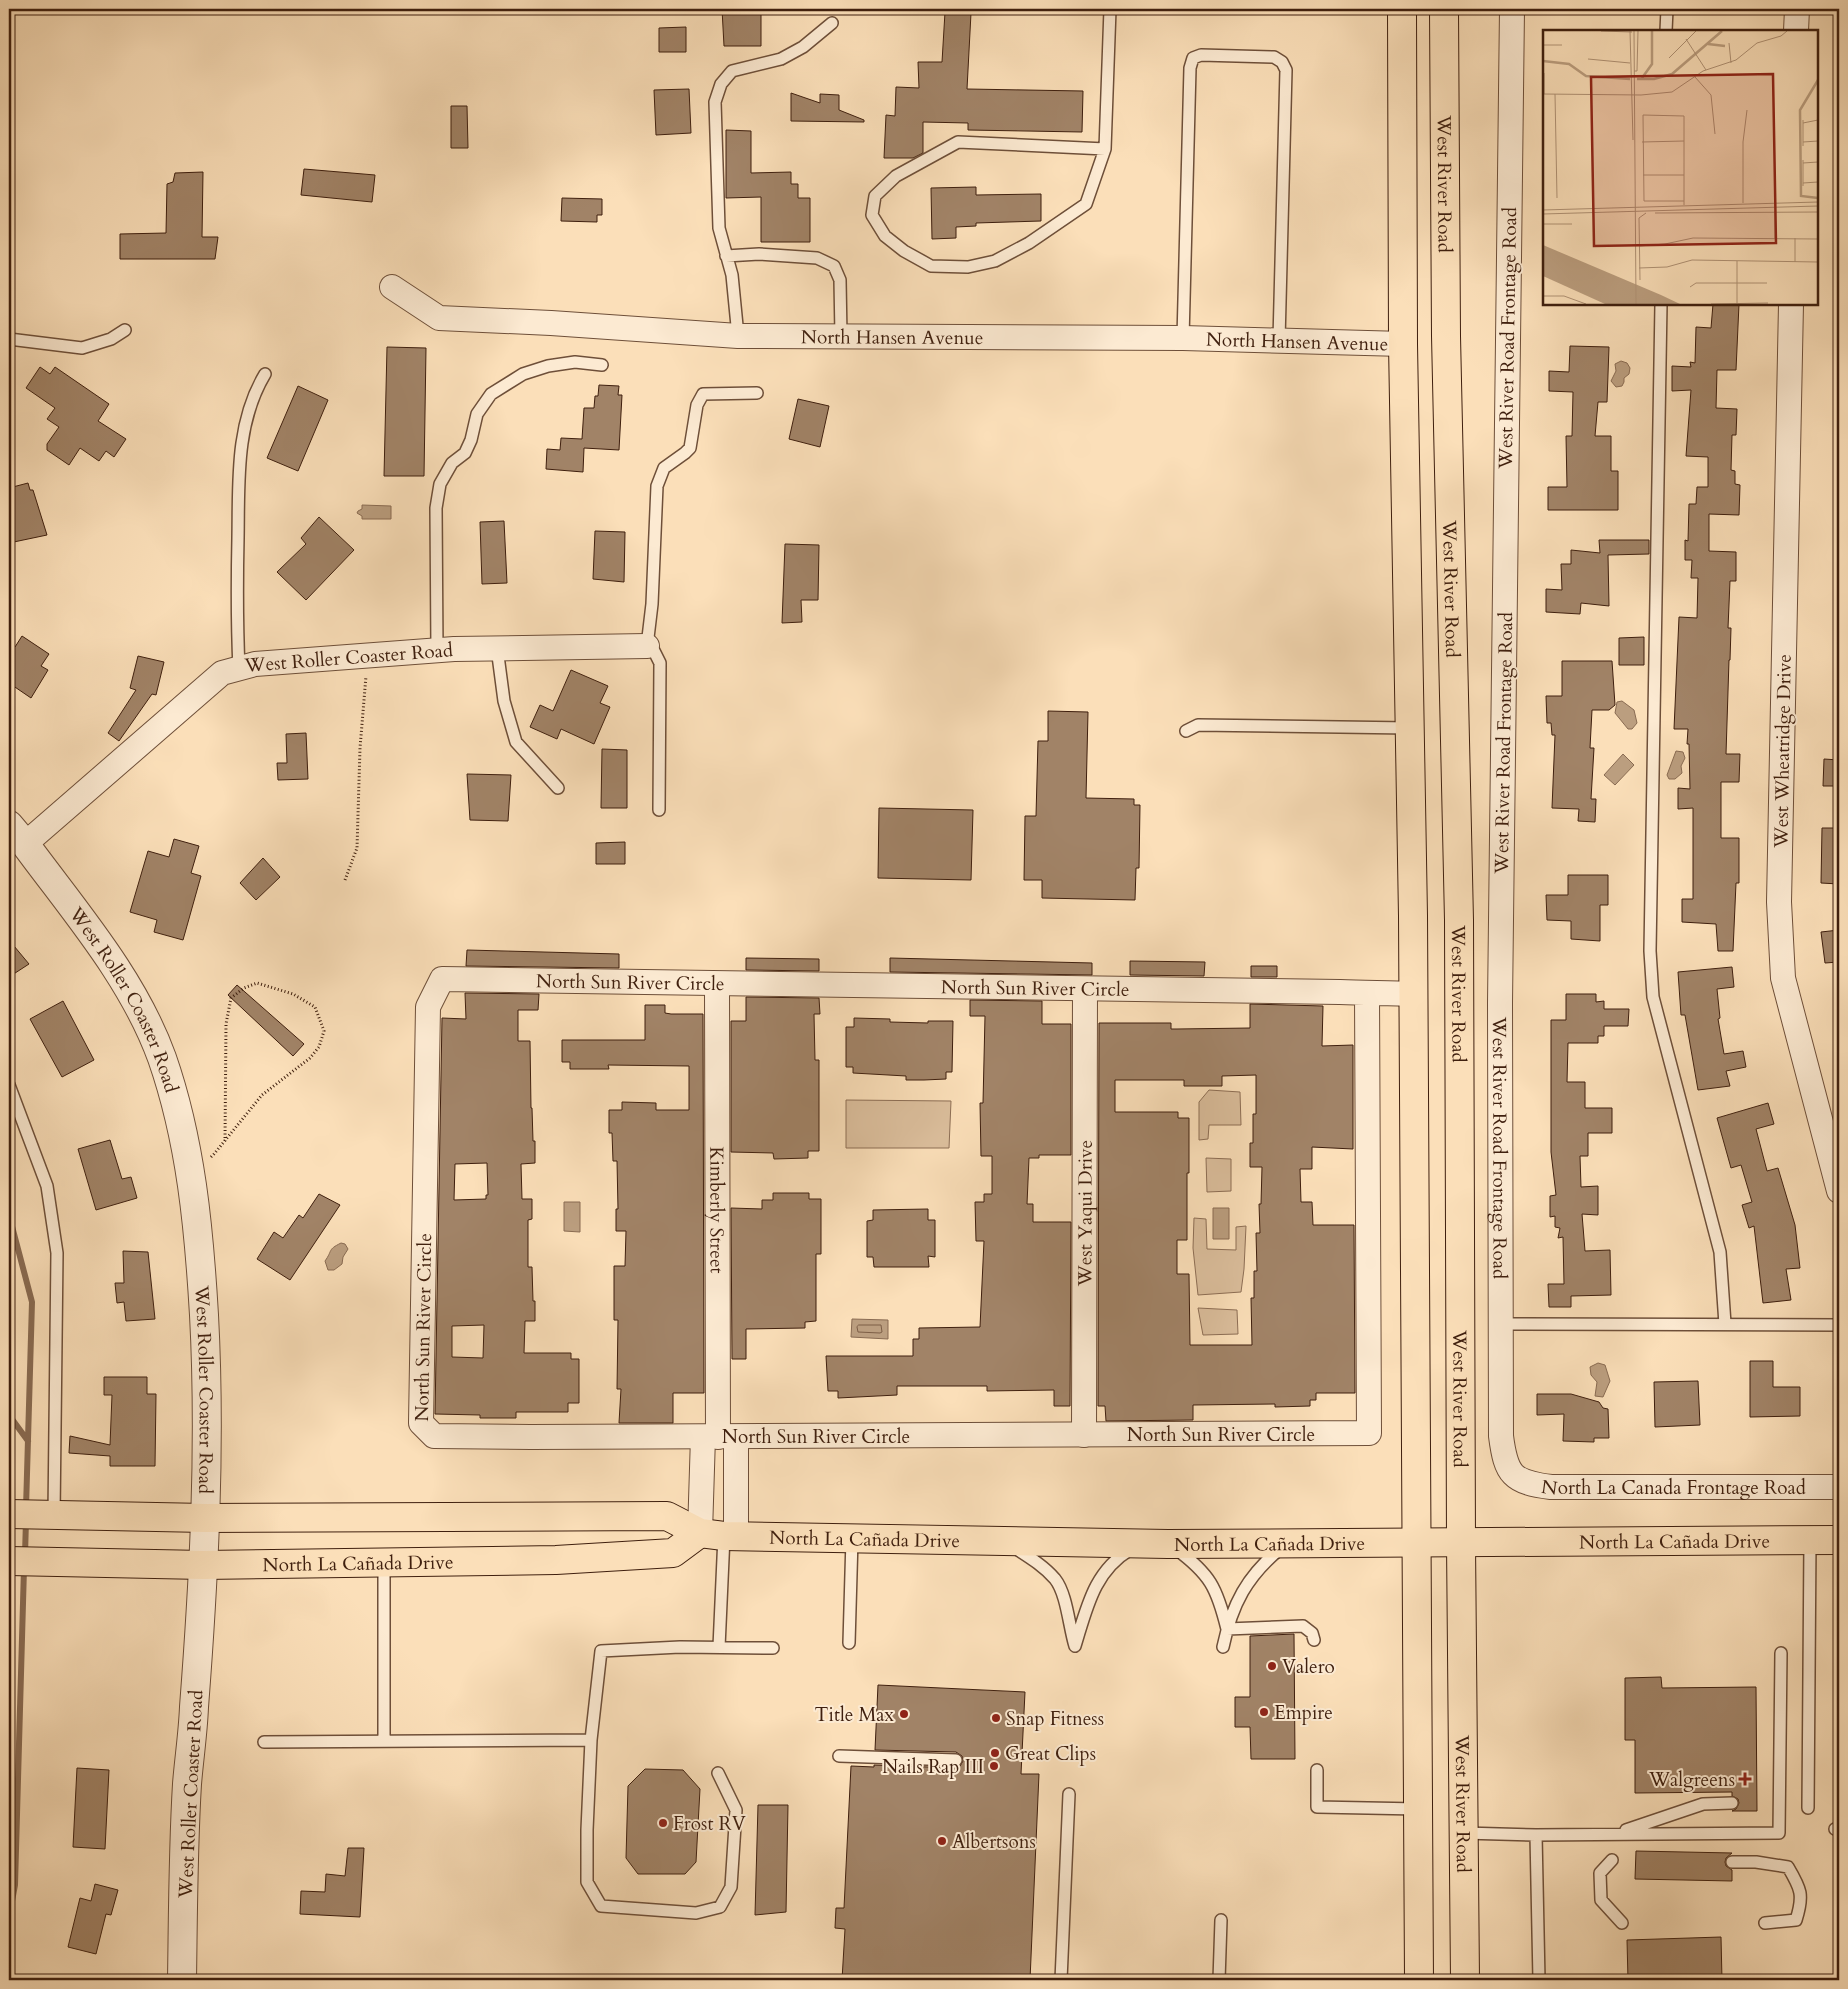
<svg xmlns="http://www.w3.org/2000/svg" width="1848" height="1989" font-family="Cardo,serif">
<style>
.green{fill:#dbbe9c;stroke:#8d6e55}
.water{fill:#bb9e7f;stroke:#896b52}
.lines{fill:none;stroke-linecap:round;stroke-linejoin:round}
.shore{stroke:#7d5e46;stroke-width:1}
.stream{stroke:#896b52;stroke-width:6}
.building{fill:#a18367;stroke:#3f1f0e;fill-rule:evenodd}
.service-casing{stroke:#6e4f39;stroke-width:14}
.minor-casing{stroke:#6e4f39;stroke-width:26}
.tertiary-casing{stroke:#6e4f39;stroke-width:30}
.primary-casing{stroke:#3f1f0e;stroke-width:30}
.path{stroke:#3f1f0e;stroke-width:3;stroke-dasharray:1 2.5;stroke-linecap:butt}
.service{stroke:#fcead2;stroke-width:11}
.minor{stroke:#fcead2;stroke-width:24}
.tertiary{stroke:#fcead2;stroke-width:28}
.primary{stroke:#fbdfb9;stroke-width:28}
.poi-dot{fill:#8f2418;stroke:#fcead2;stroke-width:2}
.labels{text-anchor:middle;stroke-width:4;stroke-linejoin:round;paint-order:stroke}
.street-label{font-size:19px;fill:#3f1f0e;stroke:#fcead2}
.poi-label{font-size:19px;fill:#3f1f0e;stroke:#fcead2;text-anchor:start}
.inset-river{fill:none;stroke:#bb9e7f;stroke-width:2.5}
.inset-road{fill:none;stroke:#b09275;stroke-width:1}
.view{fill:#8f2418;fill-opacity:0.15;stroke:#8f2418;stroke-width:2.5}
.inset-edge{fill:none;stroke:#3f1f0e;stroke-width:2.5}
</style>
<rect width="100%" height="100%" fill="#fbdfb9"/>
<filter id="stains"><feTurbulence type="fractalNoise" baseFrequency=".004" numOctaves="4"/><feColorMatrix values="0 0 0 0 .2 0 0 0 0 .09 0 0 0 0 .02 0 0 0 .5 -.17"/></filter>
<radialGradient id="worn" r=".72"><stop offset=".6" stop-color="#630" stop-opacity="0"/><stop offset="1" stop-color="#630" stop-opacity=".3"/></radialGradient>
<path class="green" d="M1209 1090 1240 1092 1241 1125H1209L1208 1139 1199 1140V1102Z
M846 1100 951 1101 949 1148H846Z
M1206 1158 1231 1159V1191L1207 1192Z
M1194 1218 1206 1219 1207 1249 1236 1250V1227L1246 1226 1244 1269 1241 1292 1198 1295 1193 1248Z
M1198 1308 1237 1310 1238 1334 1203 1335Z"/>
<path class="water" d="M1621 361 1627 363 1630 368 1629 374 1624 378V382L1622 386 1616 387 1611 381 1616 371 1615 364Z
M362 505 391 506V519H362V516L357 513 358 511 362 509Z
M1622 701 1634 710 1637 723 1632 729H1628L1615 713 1617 702Z
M1676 751 1683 752 1685 758 1681 766 1682 773 1675 779H1669L1667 775Z
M1623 754 1634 765 1615 785 1604 775Z
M564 1202H580V1232L564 1231Z
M1213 1208H1229V1239H1213Z
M341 1243 345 1244 348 1249 343 1257 342 1264 334 1270H328L325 1261C333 1250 327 1250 341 1243Z
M852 1319 888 1320V1339L851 1337Z
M1598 1363 1605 1365 1610 1381 1603 1397 1595 1396 1597 1382 1591 1375 1590 1367Z"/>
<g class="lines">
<path class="shore" d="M859 1325H881L882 1332 880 1333 858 1332 857 1327Z"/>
<path class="stream" d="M9 1215 32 1302 26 1508
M9 1415 28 1441
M25 1555 26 1520
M9 1917 15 1885 24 1568"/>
</g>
<path class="building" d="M722 9H761V46H724Z
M945 12 971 13 967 89 1083 91 1082 132 968 130V123L923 122V153L913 158H884L886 115 895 116 896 87 919 88 918 62H942Z
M686 27V52H659V28Z
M689 89 691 133 656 135 654 90Z
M791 93 820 103V94L839 95V110L864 120V122L791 121Z
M451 106H467L468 148H451Z
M726 130 751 131V173L791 172V184H798V198H810V242H761V197L726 198Z
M304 169 375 175 372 202 301 195Z
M203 172 202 237H218L215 259H120V234L166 233 167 184 173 182 175 173Z
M976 187V195L1041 194V221L976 223V226L956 227V238L932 239 931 188Z
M562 198 602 199V215H597V222L561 221Z
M1713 304H1739L1736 370H1717L1716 408 1737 409 1736 435H1732L1731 470 1735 471V484L1740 485 1739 515 1709 514V551L1736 552V581H1730L1728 628H1731L1730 660H1729L1726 754H1740L1739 782H1721V838H1739V883H1736L1733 951H1718L1716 924 1682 922V899H1693V808L1678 809V788L1690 789 1689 744H1687L1688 729H1674L1679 617 1697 618 1698 578H1691L1692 560H1685V540L1688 541 1689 504H1696L1697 487H1708V457L1686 456 1691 390 1672 391V366L1691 367 1690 362 1695 363 1696 327 1711 328Z
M1570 346 1609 347 1607 402H1598L1595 436H1611V471H1618V510H1548V487H1567L1566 436H1572L1573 392 1549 391V371L1569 372Z
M387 347 426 348 424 476H384Z
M40 367 50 374 55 367 109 404 98 421 126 439 114 457 106 451 99 461 80 448 69 465 47 450V444L59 427 47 419 55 408 26 388Z
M599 385 619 386 618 395H622L619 450 584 448 583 472 546 469 547 449 560 450 561 438 582 439 584 408H594L595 396H598Z
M298 386 328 400 298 471 267 458Z
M798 399 829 406 820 447 789 439Z
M28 483 30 490H33L47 535 9 543V488Z
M319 517 354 550 306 600 277 572 306 544 301 538Z
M504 521 507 583 482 584 480 522Z
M595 531 625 532 624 582 593 579Z
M1599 540H1649V554L1608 555 1609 606 1581 603 1580 614 1546 612V589L1562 590 1561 564H1571V550L1600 553Z
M785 544 819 545 818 600H801L802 622 782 623Z
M22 636 49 654 41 666 48 670 31 698 9 683V643L15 647Z
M1644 637V665H1619V638Z
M138 656 164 662 156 695 152 694 119 741 108 733 136 690 130 688Z
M1562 661H1612L1615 705 1609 710H1592L1590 748H1594L1591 799H1596L1595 822 1578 821 1579 809 1552 808 1555 735H1552L1551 723H1547L1546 696H1562Z
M571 670 608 686 600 703 610 707 594 744 561 729 557 739 530 727 540 705 553 711Z
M1048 711 1088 712 1086 798 1134 799V805H1140L1139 868H1136L1135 900 1042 898V880H1024L1025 816H1036L1038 741H1048Z
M306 733 308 779 278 780 277 763H287L286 734Z
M602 749 627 750V808H601Z
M1824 759 1839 760V786H1823Z
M467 774 511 775 508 821 470 820Z
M879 808 973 810 971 880 878 878Z
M1822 828H1839V884L1821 883Z
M174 839 199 846 191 873 201 876 183 940 154 932 157 920 130 912 148 851 169 857Z
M625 842V864H596V843Z
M263 858 280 877 256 900 240 883Z
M1568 875H1608V905H1600V941L1571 939V921L1547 920 1546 895H1568Z
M1839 930V962L1825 963 1821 932Z
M9 940 29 964 9 977Z
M467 950 619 954V968L466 966Z
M746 958 819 959V971L746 970Z
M890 958 1092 963V975L890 972Z
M1130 961 1205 962 1204 976 1130 975Z
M1251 966H1277V977H1251Z
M1732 967 1734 987 1717 989 1720 1018 1718 1019 1724 1054 1743 1051 1746 1067 1726 1071 1730 1086 1698 1090 1685 1015H1681L1678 972Z
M237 985 304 1044 293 1056 228 995Z
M465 993 539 994 538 1010H518V1041H530L531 1108H532L533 1141H535V1163L521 1164 522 1199H532V1219L528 1220V1267H532L533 1301H535V1321H525L524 1353H571V1359H579V1403H568V1412H516V1418H480V1415L435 1414 442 1018 466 1019ZM487 1163 488 1195H486V1199L454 1200 455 1164ZM484 1325 483 1358 452 1357V1326Z
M1566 994H1596V1002L1604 1001V1009H1629L1628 1026H1604V1036H1598V1043H1568L1567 1082H1585V1108H1612V1133H1588V1156H1580L1581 1187 1598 1186V1215L1582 1214 1585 1251 1610 1250 1611 1295 1571 1296V1307H1549L1548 1284H1564L1563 1237 1558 1238 1560 1228 1555 1227V1216L1550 1217V1196L1556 1195 1551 1152V1020H1566Z
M746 997 819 998 820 1014H814L815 1060H819V1151H808V1158L774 1159 773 1153 731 1152V1021H746Z
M970 1000 1042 1001V1024H1071V1155H1039V1158H1029L1027 1204H1033V1222H1071L1070 1406H1054V1390L987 1391V1386H897V1395L838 1398V1391H828L826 1356H913V1339H919V1328L980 1327 984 1241H976L975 1202H984V1194H992V1156H981L980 1103H983L985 1016H970Z
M63 1001 94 1060 62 1077 30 1019Z
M1250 1004 1323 1006 1322 1046 1353 1045V1149L1312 1147V1169H1300L1301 1202H1312L1313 1225H1354L1355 1393H1316V1400H1310V1406L1275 1407V1404L1193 1405V1420L1106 1421 1105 1406H1098L1099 1023H1171V1029H1177L1250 1028ZM1256 1075V1114H1253V1143H1250V1167H1262L1261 1204H1259L1260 1233H1256L1257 1271H1254V1298H1251L1252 1345H1190L1189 1274H1177V1240H1187V1173H1189V1118H1178V1112H1115V1080H1184V1086H1222V1076Z
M645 1005H665V1013L671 1014H703L704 1393H673V1423H619L621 1389H617L618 1320H614V1266H625L626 1231H616V1209H618L617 1161H613L612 1133H609V1110H622V1102L656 1103V1110H689V1066L608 1065 609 1069H570V1062H562V1040H645Z
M854 1018 890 1019V1022L928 1023V1021H953L952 1072H946V1079L924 1080H906V1076L853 1073V1067H846V1027H854Z
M1768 1103 1774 1124 1756 1129 1767 1171 1778 1168 1795 1225 1800 1268 1786 1269 1791 1300 1763 1303 1754 1226 1749 1228 1742 1205 1752 1202 1741 1165 1731 1168 1717 1118Z
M110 1140 122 1179 131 1177 137 1198 96 1210 78 1149Z
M773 1193H809V1199H821V1254H816V1321L805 1322V1328L746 1329V1359H732L731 1208 762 1209V1200H773Z
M319 1194 340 1205 290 1280 257 1259 274 1232 283 1238 299 1215 303 1218Z
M928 1209V1220H935V1257L928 1256 929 1267H874L873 1257H867V1221L873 1220V1210Z
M123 1251 148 1252 155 1319 126 1321 124 1302 117 1303 115 1283H124Z
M1750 1361H1773V1387H1800V1416L1750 1417Z
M104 1377H147V1394H156L155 1466H110V1456L69 1453 70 1436 110 1445 112 1395H104Z
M1698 1381 1700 1425 1655 1427 1654 1382Z
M1537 1394H1571L1599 1402 1603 1408 1608 1409 1609 1438H1594V1442L1563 1441 1564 1414 1537 1415Z
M1294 1634 1295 1759H1251L1250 1727H1235V1697H1250V1636Z
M1661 1677 1662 1688 1756 1687 1757 1811H1732L1736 1809 1739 1803 1738 1799 1732 1796V1792L1635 1793V1740H1625V1678Z
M878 1685 1025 1692 1021 1774H1039L1030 1980H842L845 1929 835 1928 836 1908H844L851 1766 874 1767V1765L956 1768 960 1766 963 1761 962 1756 956 1752 875 1750Z
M77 1768 109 1770 105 1849 73 1847Z
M645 1769 683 1770 700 1789 696 1862 685 1874H638L626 1858 628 1786Z
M758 1805H788L786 1912 755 1915Z
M348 1848H364L360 1917 300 1914 301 1891 325 1892 326 1874 345 1876Z
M1636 1851 1732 1853 1726 1858 1725 1862 1726 1866 1732 1870V1881L1635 1879Z
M95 1884 118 1890 111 1915 106 1914 96 1954 68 1947 80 1898 91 1901Z
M1721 1937 1722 1980H1628L1627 1940Z"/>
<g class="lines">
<g class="service-casing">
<path id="service" d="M1666 31 1667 9
M1105 149 958 142 896 176 875 196 872 215 885 236 904 251 931 266 968 267 995 261 1029 243 1086 204 1105 149 1110 9
M726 256 759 254 817 258 834 266 840 280 841 336
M1661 304 1650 951 1653 997 1720 1252 1725 1324
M738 336 732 275 719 228 715 102 721 84 732 71 781 59 803 47 832 23
M1183 338 1190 68 1193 58 1201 55 1274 57 1282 62 1286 70 1279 340
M9 339 82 348 111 339 125 330
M497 648 504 701 516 742 558 788
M437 650 436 508 440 484 452 463 465 453 471 440 477 414 491 394 523 374 548 366 575 362 602 365
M239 669C237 625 237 582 238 538 239 483 235 424 265 374
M1186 731 1198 725 1409 728
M659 810 660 663 654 651 647 646 652 604 657 486 664 468 685 453 690 448 697 405 703 394 757 393
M9 1085 47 1186 57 1253 54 1515
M1500 1324 1839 1325
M1015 1548C1029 1557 1044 1566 1055 1579 1067 1594 1069 1627 1075 1646
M1176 1549C1210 1574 1217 1588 1227 1629
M1227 1629 1303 1626 1312 1633 1314 1640
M849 1643 852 1539
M1075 1646C1087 1607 1094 1571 1131 1549
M719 1647 724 1536
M1223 1647C1232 1604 1247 1576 1281 1548
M384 1741V1563
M264 1742 591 1740
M839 1756 956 1760
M1317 1770V1807L1418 1809
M718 1773 736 1810 731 1887 720 1907 696 1913 601 1906 587 1882V1830L591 1740 601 1651 680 1647 773 1648
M1808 1808 1810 1541
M1835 1829H1839
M1626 1830 1703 1804 1732 1803
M1464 1833 1536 1835 1779 1833 1781 1653
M1536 1835 1539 1980
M1612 1860 1600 1873 1601 1900 1622 1923
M1732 1862H1756L1788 1867C1801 1889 1804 1895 1796 1920L1765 1923
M1061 1980 1069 1794
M1219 1980 1221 1920"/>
</g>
<g class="minor-casing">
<g id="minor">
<path id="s1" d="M1512 9 1500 1003 1501 1436C1506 1475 1512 1482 1551 1487H1839"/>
<path d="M1796 31 1797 9"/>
<path id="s2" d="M392 287 439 318 551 323 738 336 1183 338 1403 344"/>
<path d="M1791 304 1779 902 1783 978 1839 1191"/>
<path id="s3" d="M25 844 222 673 255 664 454 649 647 646"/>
<path id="s4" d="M717 984 718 1437"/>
<path id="s5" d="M1367 993 1369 1433 531 1437 434 1436 421 1423 428 1007 442 979 1340 992C1365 993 1389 993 1413 994"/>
<path id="s6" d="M1084 1435 1085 989"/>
<path d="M736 1437V1536"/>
<path d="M700 1533 703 1437"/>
</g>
</g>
<g class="tertiary-casing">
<g id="tertiary">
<path id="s7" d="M9 825 25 844C75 912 133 978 162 1058 191 1141 199 1229 204 1315 211 1446 204 1577 194 1707 193 1733 189 1759 187 1784 183 1849 183 1915 182 1980"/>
</g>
</g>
<g class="primary-casing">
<g id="primary">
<path d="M1402 9 1403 344 1413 916 1419 1980"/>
<path id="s8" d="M1444 9 1446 336 1459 920 1461 1543 1465 1980"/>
<path id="s9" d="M9 1514 205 1518 667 1516 700 1533 724 1536 1168 1544 1839 1540"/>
<path id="s10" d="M9 1561 203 1565 556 1560 673 1553 700 1533"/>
</g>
</g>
<path class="path" d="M345 880 357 848 360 748 366 676
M211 1157 214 1154 262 1095 310 1058 319 1047 324 1031 315 1007 293 994 257 983 244 988 231 998 226 1024 225 1141"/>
<use href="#service" class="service"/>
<use href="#minor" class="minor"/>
<use href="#tertiary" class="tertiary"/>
<use href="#primary" class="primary"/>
</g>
<g class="poi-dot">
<circle cx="1272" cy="1666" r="5"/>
<circle cx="1264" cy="1712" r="5"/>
<circle cx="904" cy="1714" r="5"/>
<circle cx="996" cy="1718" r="5"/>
<circle cx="995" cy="1753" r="5"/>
<circle cx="994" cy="1766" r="5"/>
<path d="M1742.5 1771.5h5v5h5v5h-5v5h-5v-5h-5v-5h5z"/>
<circle cx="663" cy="1823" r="5"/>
<circle cx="942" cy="1841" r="5"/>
</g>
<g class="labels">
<g class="street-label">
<text dy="7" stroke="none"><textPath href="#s8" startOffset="175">West River Road</textPath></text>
<text dy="7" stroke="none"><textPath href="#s2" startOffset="510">North Hansen Avenue</textPath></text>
<text transform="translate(1507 338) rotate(-89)" y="7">West River Road Frontage Road</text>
<text dy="7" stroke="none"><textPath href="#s2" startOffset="915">North Hansen Avenue</textPath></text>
<text dy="7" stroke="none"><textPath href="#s8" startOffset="580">West River Road</textPath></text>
<text dy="7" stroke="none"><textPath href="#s3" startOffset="389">West Roller Coaster Road</textPath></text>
<text transform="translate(1503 743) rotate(-89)" y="7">West River Road Frontage Road</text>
<text transform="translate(1782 751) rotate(-89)" y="7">West Wheatridge Drive</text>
<text dy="7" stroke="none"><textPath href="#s5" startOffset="2029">North Sun River Circle</textPath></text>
<text dy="7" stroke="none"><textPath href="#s5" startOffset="2434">North Sun River Circle</textPath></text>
<text dy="7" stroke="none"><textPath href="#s8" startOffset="985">West River Road</textPath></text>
<text dy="7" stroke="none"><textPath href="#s7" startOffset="211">West Roller Coaster Road</textPath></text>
<text dy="7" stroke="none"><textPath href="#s1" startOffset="1139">West River Road Frontage Road</textPath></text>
<text dy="7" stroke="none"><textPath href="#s4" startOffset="226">Kimberly Street</textPath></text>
<text dy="7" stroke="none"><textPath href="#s6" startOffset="222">West Yaqui Drive</textPath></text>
<text dy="7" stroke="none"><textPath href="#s5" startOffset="1489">North Sun River Circle</textPath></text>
<text dy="7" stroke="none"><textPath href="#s7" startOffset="616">West Roller Coaster Road</textPath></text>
<text dy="7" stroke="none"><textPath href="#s8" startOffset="1390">West River Road</textPath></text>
<text x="1221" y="1441">North Sun River Circle</text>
<text x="816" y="1443">North Sun River Circle</text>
<text dy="7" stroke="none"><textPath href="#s1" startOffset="1631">North La Canada Frontage Road</textPath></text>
<text dy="7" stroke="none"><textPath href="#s9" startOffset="860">North La Cañada Drive</textPath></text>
<text dy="7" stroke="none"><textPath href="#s9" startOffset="1670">North La Cañada Drive</textPath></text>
<text dy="7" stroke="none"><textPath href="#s9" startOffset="1265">North La Cañada Drive</textPath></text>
<text dy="7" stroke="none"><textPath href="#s10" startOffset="349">North La Cañada Drive</textPath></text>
<text transform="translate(190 1794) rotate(-87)" y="7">West Roller Coaster Road</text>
<text dy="7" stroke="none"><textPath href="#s8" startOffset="1795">West River Road</textPath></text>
</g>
<g class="poi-label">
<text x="1282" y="1673">Valero</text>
<text x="1274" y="1719">Empire</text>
<text x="894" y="1721" text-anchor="end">Title Max</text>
<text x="1006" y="1725">Snap Fitness</text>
<text x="1005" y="1760">Great Clips</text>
<text x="984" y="1773" text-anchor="end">Nails Rap III</text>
<text x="1735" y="1786" text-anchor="end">Walgreens</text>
<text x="673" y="1830">Frost RV</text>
<text x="952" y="1848">Albertsons</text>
</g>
</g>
<g transform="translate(1543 30)">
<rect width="275" height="275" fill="#fbdfb9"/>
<path d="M0 215 118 265 137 274H62L0 246Z" fill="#bb9e7f"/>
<path class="inset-river" d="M165 14 182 16M0 31 26 34 43 46 87 49M99 48 109 34V1M94 49H111L129 44 179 1M275 50 257 80 258 166 275 168"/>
<path class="inset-road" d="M58 1 89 2M87 1 90 110M91 1 93 274M143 9 163 40M186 13 188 33M0 15H19M126 28 153 1M45 29 87 33M91 41H94L95 1M1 43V64M152 47 168 65 172 104M0 64 98 65 129 62 160 41 193 30 214 13 238 6 244 1M12 64 14 168M260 90V116M260 93 275 90M99 112 141 111M260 112 275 111M260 130V156M260 133 275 132M100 145H141M260 153 275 152M141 171H101L100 85 141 86V175M200 173V112L204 80M0 180 275 172M112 183 275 182M0 184 275 176M0 194H29M232 208V181M96 216 122 214 150 208 275 209M252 232V208M96 238 124 237 149 230 275 232M97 250 96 188 103 183M147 257 153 253H224M0 266H21L43 274M194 273V231M168 274 225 273"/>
<path class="view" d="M230 44 233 213 51 216 48 47Z"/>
<rect width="275" height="275" class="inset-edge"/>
</g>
<rect width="1848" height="1989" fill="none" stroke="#fbdfb9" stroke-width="30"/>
<rect x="10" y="10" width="1828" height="1969" fill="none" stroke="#3f1f0e" stroke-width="2.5"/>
<rect x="15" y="15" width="1818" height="1959" fill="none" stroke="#3f1f0e"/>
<rect width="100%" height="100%" filter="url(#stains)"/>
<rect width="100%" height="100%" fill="url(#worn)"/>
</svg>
